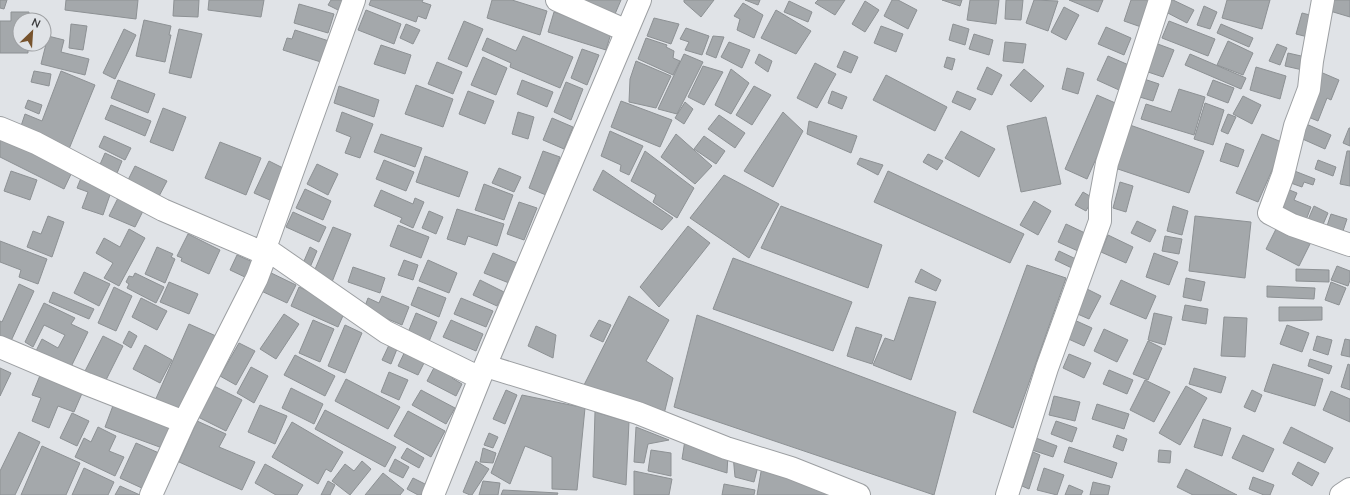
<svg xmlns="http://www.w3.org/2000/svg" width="1350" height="495" font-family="'Nunito Sans',sans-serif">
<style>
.building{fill:#a4a8ab;stroke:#8d9194}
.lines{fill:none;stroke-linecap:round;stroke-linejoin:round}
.minor-casing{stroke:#9c9fa2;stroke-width:24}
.minor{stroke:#fff;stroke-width:22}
</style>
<rect width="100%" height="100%" fill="#e0e3e7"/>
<path class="building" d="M0 0H7L4 9 0 8Z
M66 0H138L136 19 65 10Z
M174 0H199L198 17 173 16Z
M209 0H264L261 17 208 10Z
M331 0H343L338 10 328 5Z
M371 0H423L422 2 431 5 426 19 418 16 416 22 369 5Z
M492 0H512L547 11 540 35 487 18Z
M581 0H621L615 14Z
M684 0H714L701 17 684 2Z
M745 0H760L758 5Z
M818 0H845L835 15 815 3Z
M892 0H898L917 10 908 29 884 16Z
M942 0H962L960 6Z
M970 0H999L996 24 967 20Z
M1006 0H1023L1021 20 1005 19Z
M1034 0 1058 1 1048 31 1026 23Z
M1069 0H1103L1098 12Z
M1131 0H1154L1144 28 1124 21Z
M1169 0H1173L1194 10 1187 23 1164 11Z
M1227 0H1270L1262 29 1222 18Z
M1333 0H1350V17L1330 11Z
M789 1 812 12 808 22 784 12Z
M865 1 879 10 865 32 852 24Z
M743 3 763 15 754 38 737 30 740 19 734 16Z
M299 4 334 14 328 33 294 23Z
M1204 6 1217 12 1210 29 1197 25Z
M1064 7 1079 15 1066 40 1051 32Z
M366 10 401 24 394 44 358 30Z
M776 10 811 31 796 54 761 38Z
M11 12H29V20H20V44H28V53H0V21H11Z
M554 12 612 30 606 50 548 32Z
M1302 13 1314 16 1308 37 1296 34Z
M654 18 679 24 671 44 647 36Z
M144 20 171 26 169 35H171L165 62 136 56Z
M464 21 483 29 467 67 448 59Z
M1169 21 1215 39 1208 56 1162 38Z
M71 24 87 26 83 50 69 48Z
M406 24 420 30 413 44 400 38Z
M953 24 969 29 965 45 949 40Z
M1221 24 1253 38 1249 47 1217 33Z
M881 26 903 34 896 52 874 43Z
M1106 27 1131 38 1124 55 1098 44Z
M686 28 709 36 702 55 685 50 689 42 680 39Z
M124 29 136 35 115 79 103 73Z
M179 29 202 34 191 78 169 73Z
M295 30 332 42 324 63 283 50 287 38 292 39Z
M974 34 993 40 989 55 969 49Z
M48 36 64 40 61 52 89 59 85 75 41 64Z
M523 36 573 57 560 88 510 67 511 63 482 50 487 38 516 51Z
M713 36 724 37 716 58 706 54Z
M646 38 667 45 666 47 674 51 673 58 680 61 673 75 638 59Z
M1228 41 1253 53 1243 75 1217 65Z
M729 42 750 50 742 68 721 57Z
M1005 42 1026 44 1023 63 1003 61Z
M1155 43 1174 50 1163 77 1145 71Z
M1277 44 1287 48 1280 65 1269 61Z
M381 45 411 55 405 74 374 64Z
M582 49 599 55 587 85 571 78Z
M844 51 858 57 851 73 837 67Z
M1288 53 1310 58 1307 71 1285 66Z
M684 54 703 62 677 114 658 109Z
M759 54 772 61 768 72 755 63Z
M1190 54 1246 78 1241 89 1185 65Z
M1108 56 1131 66 1119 90 1097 80Z
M483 57 507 68 496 95 471 85Z
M947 57 955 59 952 70 944 67Z
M636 61 671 76 656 108 629 102 630 79Z
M437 62 462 72 453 94 428 84Z
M815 63 836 74 817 108 797 98Z
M703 66 723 72 704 105 688 97Z
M987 67 1002 75 992 95 977 89Z
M1256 67 1286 76 1280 99 1250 90Z
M1067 68 1084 73 1078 94 1062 89Z
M731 69 749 83 731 114 715 105Z
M1024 69 1044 86 1031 102 1010 85Z
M34 71 51 74 49 86 31 82Z
M61 71 95 85 69 149 20 129 25 114 42 121Z
M1318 71 1339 80 1331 100 1327 98 1318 121 1301 114Z
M886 75 947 107 935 131 873 100Z
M1138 77 1159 84 1153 101 1133 95Z
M118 80 155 94 148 113 111 98Z
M522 80 553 92 547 107 517 94Z
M1213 80 1234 88 1228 103 1207 95Z
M566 82 583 89 571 120 554 112Z
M416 85 453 99 443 127 405 114Z
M339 86 379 100 374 117 334 103Z
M754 86 771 95 752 125 736 115Z
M1179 89 1205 97 1194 135 1141 119 1146 104 1171 112Z
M468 91 494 101 485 124 459 114Z
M832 91 847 97 842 109 828 103Z
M957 91 976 99 970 110 952 102Z
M1097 95 1120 105 1087 179 1065 169Z
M1243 96 1261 105 1252 124 1233 114Z
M28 100 42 105 39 114 25 108Z
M621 101 672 120 660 147 611 127Z
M685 102 693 109 684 124 675 118Z
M1205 103 1224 110 1213 145 1194 139Z
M111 105 151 121 145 136 105 119Z
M163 108 186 117 173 151 150 142Z
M342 112 373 124 360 158 345 153 351 137 336 131Z
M518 112 534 117 528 139 512 134Z
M783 112 803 131 773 187 744 171Z
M1228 114 1236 117 1228 134 1221 131Z
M719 115 745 133 735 148 708 129Z
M1046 117 1061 184 1021 192 1007 126Z
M552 118 573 127 564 149 543 140Z
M809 121 857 136 851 153 807 134Z
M1304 123 1331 135 1325 149 1298 137Z
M1127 124 1204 151 1189 193 1112 167Z
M1349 128H1350V146L1343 143Z
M610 131 643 146 629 175 620 171 621 165 601 156Z
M961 131 995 149 979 177 945 158Z
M381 134 422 148 415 167 374 152Z
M676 134 712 166 695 184 661 157Z
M1262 134 1284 143 1258 202 1236 193Z
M0 136 72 172 64 189 0 157Z
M104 136 131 148 125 160 99 147Z
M704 136 725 151 716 164 694 149Z
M220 142 261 158 246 195 205 178Z
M1226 143 1244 150 1238 167 1220 161Z
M543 151 560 157 546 195 529 188Z
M645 151 694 188 677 218 653 202 656 195 631 181Z
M1347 151H1350V186L1340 184Z
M105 153 122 161 115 178 98 169Z
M928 154 943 161 937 170 923 162Z
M425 156 468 172 459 197 416 182Z
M860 158 883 165 878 175 857 164Z
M384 160 414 172 406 191 376 179Z
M1318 160 1336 167 1333 176 1315 169Z
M269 161 287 170 272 201 254 193Z
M317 164 338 174 328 195 307 184Z
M135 166 167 181 157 200 126 184Z
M499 168 521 177 514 192 492 183Z
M603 170 673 218 662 230 593 190Z
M1292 170 1315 179 1313 185 1304 182 1302 187 1288 182Z
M11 171 37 180 30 200 4 191Z
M888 171 1024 234 1010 263 874 202Z
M724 175 779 204 749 258 690 218Z
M81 178 112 189 103 215 82 208 88 192 77 188Z
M1120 182 1133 186 1126 212 1113 208Z
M484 184 513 195 504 220 475 210Z
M305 189 331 201 323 220 296 208Z
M1287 189 1297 193 1294 200 1311 207 1306 220 1279 208Z
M381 190 413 204 415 198 424 202 413 228 400 222 402 218 374 206Z
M1083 192 1093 198 1086 211 1075 205Z
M118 198 144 209 135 227 109 216Z
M1034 201 1051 211 1038 235 1020 225Z
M519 202 537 208 524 240 507 234Z
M781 206 882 245 868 288 761 248Z
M1173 206 1188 211 1182 235 1167 231Z
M1314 206 1328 213 1321 229 1307 222Z
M457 209 504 224 497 246 468 236 465 245 447 239Z
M429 211 443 217 436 234 422 228Z
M293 212 326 227 319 242 286 227Z
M1331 214 1347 219 1341 237 1325 232Z
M48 216 64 222 52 257 27 247 33 231 41 234Z
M1195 216 1251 222 1245 278 1189 271Z
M1137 221 1156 230 1150 242 1131 233Z
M1066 224 1085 233 1078 251 1058 242Z
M398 225 429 237 421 258 390 246Z
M688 226 710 243 659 307 640 287Z
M333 227 351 234 332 282 313 274Z
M1277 227 1310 244 1299 266 1266 249Z
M129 229 145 238 119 286 104 278 113 263 96 253 104 238 120 247Z
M188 234 220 250 209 274 181 261 182 258 177 256Z
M1108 235 1133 247 1126 263 1101 252Z
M1165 236 1182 239 1179 254 1162 251Z
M0 241 47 259 38 284 19 277 21 270 0 262Z
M157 247 173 254 171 257 175 259 165 283 145 274Z
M310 247 317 251 308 272 301 268Z
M1059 251 1078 260 1074 269 1055 260Z
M493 253 517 263 509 283 484 273Z
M1154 253 1178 262 1169 285 1146 277Z
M237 255 255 263 247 278 230 270Z
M733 258 852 302 833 351 713 309Z
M404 260 418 265 413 280 398 275Z
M428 260 457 273 449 293 419 281Z
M1027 265 1066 278 1013 428 973 412Z
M1337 266 1350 271V280L1348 286 1331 280Z
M353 267 385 278 380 293 348 282Z
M921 269 941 280 936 291 915 282Z
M1296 269 1329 270V282L1296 281Z
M265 270 296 285 287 303 257 289Z
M84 272 110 284 99 306 74 293Z
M135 273 164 287 156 303 127 288 129 284 126 282 129 276 133 277Z
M1186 278 1205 282 1201 301 1183 297Z
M480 280 504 292 497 306 473 295Z
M1121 280 1156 296 1146 319 1110 304Z
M169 282 198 294 189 314 160 302Z
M1331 282 1346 288 1339 305 1325 300Z
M19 284 34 291 11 341 0 336V321L2 322Z
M1267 286 1315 288 1314 299 1267 297Z
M114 287 132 296 116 331 98 323Z
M299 287 346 309 338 327 291 306Z
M418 287 446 298 439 317 411 305Z
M1085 288 1101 296 1089 319 1073 312Z
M53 292 94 309 89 319 49 302Z
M382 296 409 307 402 325 364 309 368 298 379 303Z
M629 296 669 320 646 361 673 378 664 414 583 387Z
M909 297 936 302 911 380 873 365 885 338 894 341Z
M141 298 167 311 157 330 132 317Z
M461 298 493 311 486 327 454 314Z
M44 303 75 318 71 324 88 332 69 371 35 353 42 339 58 348 65 335 44 325 33 347 25 342Z
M1185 305 1208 309 1206 324 1182 320Z
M1279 307H1322V320L1279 321Z
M416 313 437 322 428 344 407 335Z
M1154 313 1172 317 1165 345 1148 340Z
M284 314 299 324 276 359 260 349Z
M697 315 956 412 934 495 674 407Z
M1224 317 1247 318 1245 357 1221 356Z
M1072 319 1092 328 1084 346 1064 337Z
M313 320 334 329 320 362 299 353Z
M451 320 483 334 476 351 443 337Z
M599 320 611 325 603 342 590 336Z
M189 324 216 336 182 415 154 403Z
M345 325 362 333 345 373 328 366Z
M1287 325 1309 333 1302 352 1280 344Z
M536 326 556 335 553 358 528 346Z
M856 327 882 335 872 364 847 356Z
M1104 329 1128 340 1117 362 1094 351Z
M129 331 137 336 131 348 123 343Z
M103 336 123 346 104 384 84 373Z
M1317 336 1332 340 1328 355 1313 350Z
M1345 339 1350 340V357L1341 355Z
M1148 341 1162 348 1148 380 1133 374Z
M239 343 255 351 236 385 220 376Z
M145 345 172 360 160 383 133 369Z
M389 345 397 349 391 364 382 360Z
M407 347 427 357 418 375 398 366Z
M1069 354 1091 363 1084 378 1063 368Z
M295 355 335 376 325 396 284 375Z
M1310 359 1332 366 1329 374 1308 366Z
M438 360 456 370 452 378 462 384 456 396 427 381Z
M1273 364 1323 379 1315 406 1264 391Z
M1348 364 1350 365V390L1341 387Z
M251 367 268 376 254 403 237 393Z
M0 368 11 373 0 396Z
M1194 368 1226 377 1221 393 1189 384Z
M1109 370 1133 380 1127 394 1103 384Z
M389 372 408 380 399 400 381 392Z
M41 373 83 391 74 412 58 406 49 428 32 421 41 398 32 395Z
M346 379 400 407 388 429 335 401Z
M1145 380 1170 392 1154 422 1130 410Z
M214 386 242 400 226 431 198 417Z
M1186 386 1207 398 1180 445 1159 433Z
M291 388 323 404 314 424 282 408Z
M421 390 455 408 446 424 412 405Z
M506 390 517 395 505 424 493 419Z
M1252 390 1262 395 1255 412 1244 407Z
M1331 391 1350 399V422L1323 410Z
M522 395 585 408 577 490 552 489V457L525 446 510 484 491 473Z
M1054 396 1080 402 1075 421 1049 415Z
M114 403 174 425 165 449 105 427Z
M1097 404 1129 414 1124 429 1092 419Z
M260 405 287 416 275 444 248 432Z
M325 410 396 447 385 467 315 429Z
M408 411 445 431 431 457 394 436Z
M595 412 629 422 626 485 593 477Z
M72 413 89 421 77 446 60 438Z
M1203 419 1231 428 1222 456 1194 447Z
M197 421 226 434 219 447 255 462 242 490 179 462Z
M1056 421 1077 428 1072 442 1051 434Z
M292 422 343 452 331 472 326 469 318 484 272 457Z
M98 427 116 436 109 451 124 457 115 476 75 457 84 438 91 442Z
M636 427 669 440 648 444 644 463 634 462Z
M1291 427 1333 448 1325 463 1283 443Z
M19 432 40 442 15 495H0V471Z
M489 433 498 437 493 448 484 445Z
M1117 435 1127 439 1123 451 1113 447Z
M1243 435 1274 449 1263 472 1232 458Z
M1036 438 1057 446 1053 457 1032 450Z
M685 440 728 454 727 473 682 459Z
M136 443 159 453 144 489 120 478Z
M42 446 80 463 66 495H21Z
M1069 447 1117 463 1112 478 1064 462Z
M407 448 424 458 419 468 401 458Z
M483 448 496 453 493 463 480 462Z
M651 450 671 453V476L648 471Z
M1159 450 1171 451 1170 463 1158 462Z
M1033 452 1040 455 1029 489 1022 486Z
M733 455 759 462 754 482 735 477Z
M395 459 409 467 403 478 389 471Z
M362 461 371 469 350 495 332 481 345 464 354 471Z
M476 461 489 469 472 495H470L463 492Z
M1298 462 1319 473 1312 486 1292 474Z
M265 464 303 485 297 495H276L255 483Z
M762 466 842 495H757Z
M84 468 114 482 108 495H72Z
M1044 468 1064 475 1057 495 1037 490Z
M1186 469 1237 495H1193L1177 487Z
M634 471 672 479 669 495H634Z
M383 473 404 490 400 495H365Z
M1253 477 1274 485 1270 495H1264L1249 489Z
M413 478 427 485 422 495H418L407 489Z
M328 481 335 485 330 495H321Z
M483 481 500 483 498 495H479Z
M1093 482 1110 486 1108 495H1090Z
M724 484 755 490 754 495H722Z
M1069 485 1083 491 1081 495H1065Z
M120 486 140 495H115Z
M503 490 558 493 557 495H501Z"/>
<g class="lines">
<g class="minor-casing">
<path id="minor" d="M557 0 627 31
M1323 0 1312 61 1309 89 1295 126 1283 175 1269 213 1292 225 1350 245
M0 128 36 143 163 210 266 254
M265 248 386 332 480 378
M0 347 87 384 184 422
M486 366 638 413 726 448 791 468 859 495
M151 495 184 422 257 278 266 254 265 248 354 0
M433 495 480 378 640 0
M1007 495 1047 368 1100 221V201L1107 163 1160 0
M1341 495 1350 489"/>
</g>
<use href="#minor" class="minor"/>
</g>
<g transform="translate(32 32) rotate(25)"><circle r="19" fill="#e0e3e7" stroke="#9ea0a3"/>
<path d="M0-3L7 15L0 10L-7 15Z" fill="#77532d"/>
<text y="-6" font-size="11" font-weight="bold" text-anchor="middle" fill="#3b3c3e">N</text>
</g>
</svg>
